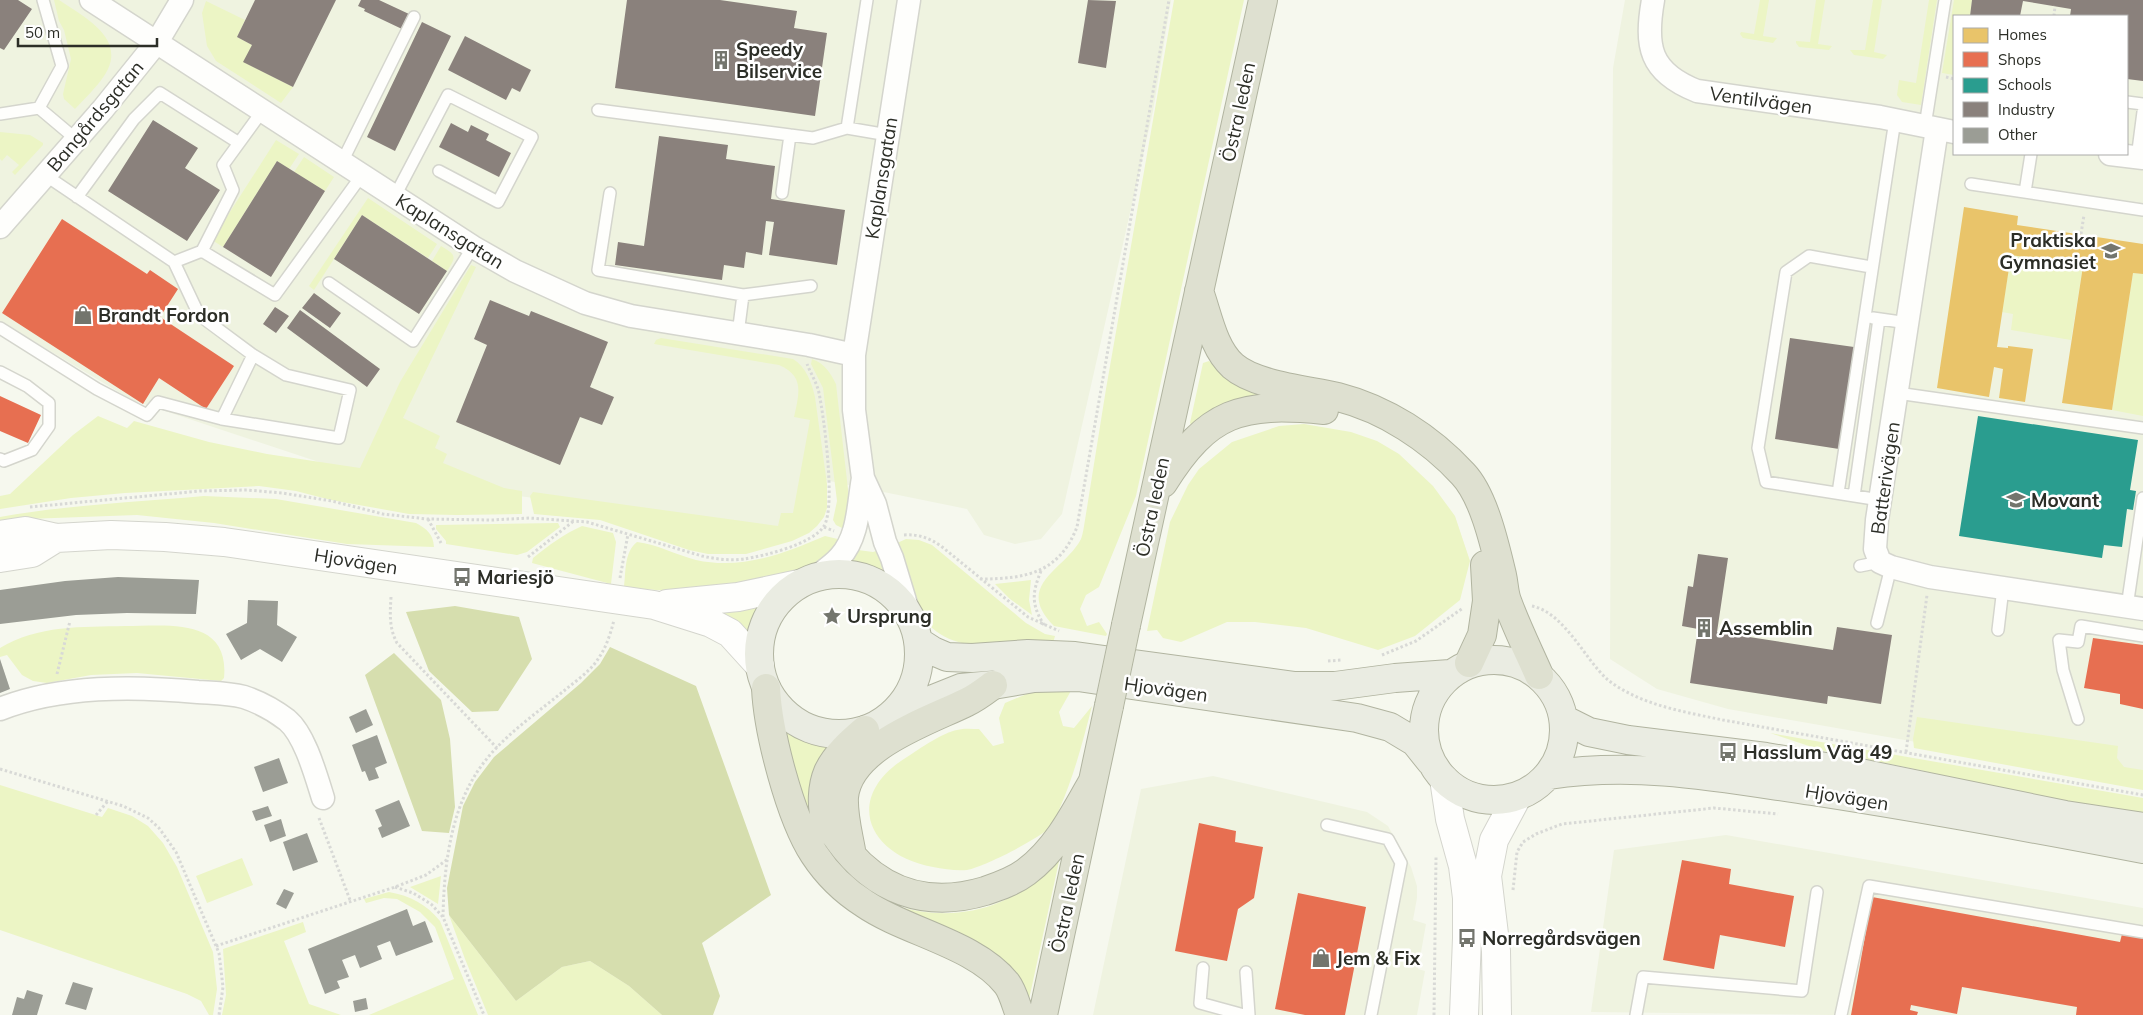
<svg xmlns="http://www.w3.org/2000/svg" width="2143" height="1015" font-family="Mulish,sans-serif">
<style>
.built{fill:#eff3e0;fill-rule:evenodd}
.green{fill:#ecf5c5}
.forest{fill:#d6deae}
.homes{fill:#e9c46a}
.shops{fill:#e76f51}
.schools{fill:#2a9d8f}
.industry{fill:#8a817c}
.building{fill:#9b9d95}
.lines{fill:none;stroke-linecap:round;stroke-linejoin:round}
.lane-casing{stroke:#d4d5cd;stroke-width:14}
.street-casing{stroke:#d4d5cd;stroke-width:25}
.secondary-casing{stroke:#d4d5cd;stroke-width:30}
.primary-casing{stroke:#b1b4a0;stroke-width:30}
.highway-casing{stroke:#b1b4a0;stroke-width:30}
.path{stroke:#d8d9d6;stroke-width:3;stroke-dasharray:2.5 2.5;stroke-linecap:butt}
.lane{stroke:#fefefc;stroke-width:11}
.street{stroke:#fefefc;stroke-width:22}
.secondary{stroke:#fefefc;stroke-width:28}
.primary{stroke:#eaece2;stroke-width:28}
.highway{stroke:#dee0d0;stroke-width:28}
.highway-bridge-casing{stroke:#b1b4a0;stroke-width:30;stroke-linecap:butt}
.highway-bridge{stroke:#dee0d0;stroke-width:28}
.labels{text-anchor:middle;stroke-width:5;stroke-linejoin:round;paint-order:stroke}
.poi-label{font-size:19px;font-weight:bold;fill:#2c2e27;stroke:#fff;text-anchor:start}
.street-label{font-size:19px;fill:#2c2e27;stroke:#fff}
</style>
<rect width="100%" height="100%" fill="#f6f8ee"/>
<path class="built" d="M0 0H1171L1153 111 1062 514 1041 539 1015 544 984 535 967 509 805 476 795 530 364 477 132 400 0 321Z
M1625 0H2143V782L1728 709 1657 689 1610 659 1613 68ZM1954 16H2127V154H1954Z
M1213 776 1367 812 1388 826 1411 867 1417 886V898L1413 920 1426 924 1418 969 1425 971 1417 1015H1093L1141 789Z
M1726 835 2143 908V1015H1833L1591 1012 1614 850Z"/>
<path class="green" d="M54 0H59C84 17 129 39 104 76 96 88 85 98 75 109L64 99 63 94 71 59 64 30 59 21Z
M1174 0H1244L1136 496 1099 587 1086 595 1080 609 1087 626 1099 622 1107 634 1106 636 1054 626C1013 585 1065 570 1081 539 1083 534 1084 526 1085 520L1106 389Z
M1760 0H1769L1763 36 1777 38 1773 43 1743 38 1740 34 1741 32 1754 34Z
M1816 0H1825L1818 44 1832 46 1829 50 1799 47 1796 43V41L1810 42Z
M1873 0H1882L1874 52 1887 55 1883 59 1854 55 1850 50H1865Z
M1929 0H1937L1921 105 1902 102 1897 95 1899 80 1916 83Z
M1954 0H1972L1970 16H1954V75L1942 73Z
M206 1 245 20 237 37 252 45 244 62 293 87 281 103 216 61 207 46 202 13Z
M0 132 30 135 43 143V145L15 175 12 172 19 165 7 155 2 161 0 159Z
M276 140 299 154 289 169 277 161 223 247 212 240Z
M304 157 334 177 325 191 294 172Z
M368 198 437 244 428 258 362 215 314 290 309 286Z
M441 246C456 255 457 256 447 271L432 261Z
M2011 255 2083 266 2071 340 2011 330 2013 314 2002 312Z
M471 265 476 267 403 418 440 436 435 448 447 454 443 463 504 488 522 491V514L457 515 409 514 331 500 296 491 259 486 125 493 71 498 0 509V496L10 494 73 435 98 416 127 428 134 421 209 442 267 454 360 468 400 382Z
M2133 273 2143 274V416L2112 410Z
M661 338 793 359C806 367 812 383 815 397L827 484V508L824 517 817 526 809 533 792 541 746 554H708L689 550 600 520 534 514 530 496 533 492 778 526 781 513H793L810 420 794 417C799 394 805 376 779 365L654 344 656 340Z
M812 359C825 364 830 372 836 384L849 498 846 530 836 525 833 520 837 501 823 388 811 364Z
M1209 361 1221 372 1278 393 1193 427 1190 423 1203 363Z
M1304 424 1351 432 1377 441 1399 454 1433 486 1455 516 1470 561 1460 600 1415 636 1378 650 1306 628 1255 622H1227L1181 642 1163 638 1157 630 1147 631 1170 522 1188 485 1199 469 1232 442 1279 426Z
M204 496 276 499 416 523C427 529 433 534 434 547L347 544 214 523 137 515 27 519 0 523V517C67 505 136 502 204 496Z
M558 523 560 527 527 552 517 555 446 544V541L436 529V525Z
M582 526 613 533 616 542 611 584 532 563 533 558C549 545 564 534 582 526Z
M825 536 842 540 825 559 801 570 774 579 694 591 656 590 624 587C626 572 624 552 637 542 657 544 676 555 696 560 742 570 783 554 825 536Z
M906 539 919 540 932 545 1026 623 1045 634 1055 636 1053 643C1010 645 949 658 922 616 909 596 902 566 895 544Z
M858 550 873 552 879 550 887 575 873 568 850 562Z
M1031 580 1029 600 1032 615 1010 599 995 584Z
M765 600 752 624 750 636 719 615 717 607Z
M125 626C166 626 230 616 224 678L221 681 137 673 91 675 47 683 33 681 22 675 7 655 0 657V648C38 625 82 627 125 626Z
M1072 689 1059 712 1063 726 1074 728 1092 706C1083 741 1074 776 1059 810 1057 815 1055 823 1051 827 1036 840 986 866 967 870 956 871 944 869 933 867 866 855 843 796 907 757 919 749 944 732 957 730 964 728 972 729 979 729L993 746 1004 743 999 718 1005 703 1034 691Z
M1917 717 2118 746 2117 758 2124 767 2143 770V790L1914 748 1913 739Z
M780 722C797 733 813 739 833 743 814 766 810 784 814 813 825 898 928 933 1000 902 1025 891 1045 873 1061 852L1028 1004 1012 975 999 962C926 920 847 906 808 825 794 793 788 756 780 722Z
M1770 733 2143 798V815L2014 793 1920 770 1824 751Z
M0 785 102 817 108 808 132 816 148 826 163 843 177 867 213 952 217 989 213 1015H209L201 1001 187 994 0 930Z
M242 858 253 885 207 903 196 876Z
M441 876 438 904 410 887Z
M389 892C411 896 426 904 440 921L478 1015H369L454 979 435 927 420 912 397 899 384 898 366 903 364 899Z
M449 915 516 1001 562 967 590 961 629 986 662 1015H488L465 959Z
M303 922 306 932 284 941 309 1004 341 1015H222L226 995 223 949Z"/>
<path class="forest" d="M455 606 519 617 532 659 498 711 472 712 429 671 406 612Z
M610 647 696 686 771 895 702 943 720 996 713 1015H662L629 986 590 961 562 967 516 1001 449 915 447 888 463 806 475 782 494 757 581 683 600 664Z
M394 653 441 700 450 739 455 807 449 833 422 831 365 675Z"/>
<path class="homes" d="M1964 207 2018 216 2017 225 2143 244V274L2133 273 2112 410 2062 403 2083 266 2011 255 1997 347 2008 348V346L2033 349 2025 402 1999 398 2003 369 1994 367 1989 397 1937 388Z"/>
<path class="shops" d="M62 219 147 274 150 270 178 289 160 317 234 366 206 409 159 378 143 404 2 313Z
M0 396 41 415 28 443 0 431Z
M2093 638 2143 645V709L2120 704V694L2084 688Z
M1199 823 1236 831 1235 842 1263 847 1254 898 1238 909 1227 961 1175 951Z
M1682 860 1731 869 1729 884 1794 896 1785 947 1720 935 1714 969 1663 960Z
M1298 893 1366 907 1345 1015H1305L1275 1009Z
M1872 897 2120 942 2122 934 2143 938V1015H2076L2077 1007 1962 987 1957 1014 1911 1005 1910 1010 1918 1012 1917 1015H1851Z"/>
<path class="schools" d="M1978 416 2138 440 2130 490 2136 491 2133 510 2127 509 2122 547 2104 545 2102 558 1959 536Z"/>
<path class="industry" d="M0 0H18L32 9 4 50 0 48Z
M255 0H336L293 87 243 62 252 45 237 37Z
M361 0H379L409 14 402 29 364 11 365 9 358 6Z
M627 0H720L797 11 794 28 827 33 815 116 615 88Z
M1088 0 1116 1 1106 68 1078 63Z
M1972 0H2143V81L2127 79V16H2070L2071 9 2023 1 2020 16H1970Z
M422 22 451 36 395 151 367 137Z
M465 36 531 70 520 92 512 88 506 100 448 70Z
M153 120 198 148 185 168 220 190 187 241 108 191Z
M451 123 468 132 471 125 489 134 486 140 511 153 499 177 439 147Z
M659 136 728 145 726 159 775 166 771 199 845 210 837 265 769 255 774 222 766 221 762 255 746 252 744 268 724 265 722 280 615 265 618 242 644 246Z
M277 161 325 191 271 277 223 247Z
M362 215 447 271 419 314 334 259Z
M314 293 341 313 330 328 302 308Z
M490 300 529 316 531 311 608 342 590 387 614 397 602 425 580 417 560 465 456 422 487 345 474 339Z
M275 307 289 316 276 333 263 324Z
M300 310 380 369 367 387 287 328Z
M1790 338 1854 347 1839 449 1775 439Z
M1698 554 1728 558 1717 632 1833 650 1837 627 1892 635 1881 704 1828 696 1827 704 1690 683 1698 629 1682 626 1688 586 1693 587Z"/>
<path class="building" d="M118 577 199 580 196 614 127 613 76 615 0 624V590L65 581Z
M248 600 278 601 277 625 297 637 282 662 260 649 241 660 226 634 247 623Z
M0 659 10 689 0 693Z
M366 709 373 725 356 733 349 717Z
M377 735 387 763 375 768 379 778 369 781 365 771 362 772 352 745Z
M279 758 288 783 263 792 254 767Z
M399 800 410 826 382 838 378 828 382 826 375 810Z
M268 806 272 816 256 821 252 811Z
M281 819 286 836 270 842 264 825Z
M307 833 318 862 293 871 283 842Z
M284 889 294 893 286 909 276 904Z
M407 909 413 926 425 921 433 942 396 956 390 941 377 946 382 959 360 968 355 955 342 960 349 977 337 981 340 988 325 994 308 949Z
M73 982 93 988 86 1010 65 1004Z
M27 990 43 995 37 1015H12L17 997 24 999Z
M366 998 368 1009 355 1012 353 1001Z"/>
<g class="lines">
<g class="lane-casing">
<path id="lane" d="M867 0 847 128 888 135
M2127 102 2143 104
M39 108 62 66 43 0
M598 110 813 138 847 128
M0 114 39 108 77 140
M1925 126 1945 0
M2137 158 2143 112
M342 162 414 17
M45 175 174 262 202 251 233 190 223 165 263 110
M1971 184 2143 210
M2025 192 2031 154
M610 193 598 270 743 295 811 286
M782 193 790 135
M395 196 448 95 532 137 498 202 439 171
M77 197 134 119 160 93 239 143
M202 251 275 295 362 175
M1871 267 1809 256 1786 272 1758 448 1766 482 1880 500
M329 283 413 341 473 247
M1873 318 1908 323
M0 328 97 389 147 415 158 402 222 419 339 438 350 390 286 375 253 355 199 315 174 262
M738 334 743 295
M0 372 27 386 49 403V426L32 450 4 461 0 459
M1897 393 2143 428
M222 419 253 355
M1838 493 1895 120
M1854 496 1879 319
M1860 566 1880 562
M2127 607 2143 498
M1877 623 1891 567
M1998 630 2003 588
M2078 719 2063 670 2059 640 2078 642 2081 626 2143 636
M1327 825 1388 839 1401 863 1371 1015
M1203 968 1200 1003 1244 1015
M1246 972 1249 1015
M1636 1015 1643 977 1802 991 1817 892
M1841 1015 1869 886 2143 932"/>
</g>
<g class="street-casing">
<path id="street" d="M91 0 473 247 515 271 585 303 631 316 809 345 854 355
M909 0 854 355V410L863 478 875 504 885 542 892 558 909 614
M1653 0C1645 46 1649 72 1697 91L1880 117 1954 132
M1937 129 1877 520 1875 549 1880 562 1891 567 1930 577 2143 609
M2110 154 2143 158
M0 227 103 109 157 42 182 0
M816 577C824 571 833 565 840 557 859 536 858 505 863 478
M0 709C61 685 134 686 198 692 213 693 229 693 244 697 259 702 274 710 287 720 305 735 316 776 323 798"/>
</g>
<g class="secondary-casing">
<path id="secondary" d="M0 535 25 531 56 538 111 535 165 537 224 542 654 605 711 623 730 633 760 666
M0 558 32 553 56 538
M667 604 738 597 799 584
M1444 779 1450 819 1463 866 1467 898V938L1464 1015
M1497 1015 1496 951 1487 876 1494 840 1517 797"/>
</g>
<g class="primary-casing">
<path id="primary" d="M759 654a80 80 0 1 1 160 0a80 80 0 1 1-160 0Z
M919 642 933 651 947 657 972 658 1028 654 1075 656 1295 686H1335L1395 678 1450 674
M1424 730a70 70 0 1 1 140 0a70 70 0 1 1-140 0Z
M891 716 961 688 993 685 1034 678 1078 677 1357 718 1390 727 1415 742 1431 762
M1565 720 1589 732 1628 740 1766 757 1855 772 2065 815 2143 827
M1549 775C1639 761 1723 778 1812 791 1922 808 2033 828 2143 849"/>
</g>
<g class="highway-casing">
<path id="highway" d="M1199 291C1208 316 1213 348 1233 366 1256 386 1309 390 1338 397 1385 409 1430 438 1463 474 1484 496 1495 546 1502 575 1504 584 1504 593 1507 601 1516 626 1528 650 1539 675
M1163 483C1208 411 1241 402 1324 410
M1126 625 1263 0
M1469 663 1482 635 1487 601 1485 565
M766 688C768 732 790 817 814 854 827 874 846 892 865 904 906 932 976 944 1007 984 1013 992 1016 1005 1020 1015
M865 730C851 742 836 755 828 772 822 786 821 807 826 821 828 827 835 834 839 840 875 890 925 909 985 891 1000 886 1014 881 1026 872 1057 849 1075 813 1093 781
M851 850C848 833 843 815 844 797 849 746 929 721 967 702 976 698 985 691 993 685
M1043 1015 1109 706"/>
</g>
<path class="path" d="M2054 16 2055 6
M1946 77 1954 79
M2081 234 2084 215
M30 507 200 491 247 490 282 493 332 501 383 514 427 519 492 520 529 518 587 522 702 556C716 559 730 561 744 559 764 556 813 544 824 526 836 507 824 417 819 393 817 383 811 374 807 364
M428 519 441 543
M824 527 834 531
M904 535C919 534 929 538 941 546L1028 617 1059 631
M528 557 575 520
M1041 571C1032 593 1031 604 1044 625
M620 578 628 534
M980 579C1026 579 1059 573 1077 527L1169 0
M391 597C390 614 389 628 397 643L497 748
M1532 606C1565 613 1585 660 1608 680 1640 705 1685 712 1723 720L2143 795
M1382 655 1416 641 1463 608
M1328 661 1342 660
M57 674 70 621
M1906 752 1927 595
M0 769 123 806 148 818 159 828 176 852 219 953 223 987 219 1015
M96 815 108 801
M319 818 350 900
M395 887 413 893 431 904 443 917 484 1015
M1513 890 1517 852 1523 842 1536 834 1562 824 1714 808 1778 814
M443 917C444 864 451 804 485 761 506 734 538 712 565 690 577 680 592 670 600 656 607 645 611 632 614 620
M216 946 395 887 426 875 448 859
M1434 1015 1436 857"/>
<use href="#lane" class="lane"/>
<use href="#street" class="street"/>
<use href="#secondary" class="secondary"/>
<use href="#primary" class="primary"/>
<use href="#highway" class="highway"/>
<g class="highway-bridge-casing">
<path id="highway-bridge" d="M1109 706 1126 625"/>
</g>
<use href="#highway-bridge" class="highway-bridge"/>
</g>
<defs>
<g id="building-bare" transform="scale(1.5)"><path d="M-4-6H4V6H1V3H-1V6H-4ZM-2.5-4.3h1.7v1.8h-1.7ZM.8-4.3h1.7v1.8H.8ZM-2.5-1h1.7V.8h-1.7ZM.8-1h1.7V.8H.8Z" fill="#73756d" stroke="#fff" stroke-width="2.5" paint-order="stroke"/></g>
<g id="school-bare" transform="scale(1.5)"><path d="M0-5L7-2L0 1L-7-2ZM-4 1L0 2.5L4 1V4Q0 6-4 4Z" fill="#73756d" stroke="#fff" stroke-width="2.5" paint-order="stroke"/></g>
<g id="shop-bare" transform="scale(1.5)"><path d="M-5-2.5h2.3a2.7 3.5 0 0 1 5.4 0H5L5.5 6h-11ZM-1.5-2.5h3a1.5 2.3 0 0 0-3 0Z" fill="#73756d" stroke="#fff" stroke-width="2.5" paint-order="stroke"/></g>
<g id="bus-bare" transform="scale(1.5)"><path d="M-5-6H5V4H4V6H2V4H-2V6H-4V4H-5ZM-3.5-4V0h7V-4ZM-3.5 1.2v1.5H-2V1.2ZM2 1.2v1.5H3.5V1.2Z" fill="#73756d" stroke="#fff" stroke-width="2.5" paint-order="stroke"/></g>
<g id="sight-bare" transform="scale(1.5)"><path d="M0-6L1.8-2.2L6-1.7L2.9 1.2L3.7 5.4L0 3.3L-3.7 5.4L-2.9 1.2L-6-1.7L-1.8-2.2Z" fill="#73756d" stroke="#fff" stroke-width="2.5" paint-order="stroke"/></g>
</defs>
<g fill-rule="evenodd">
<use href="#building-bare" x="721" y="60"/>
<use href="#school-bare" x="2111" y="251"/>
<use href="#shop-bare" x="83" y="315"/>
<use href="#school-bare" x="2016" y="500"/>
<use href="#bus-bare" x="462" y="577"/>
<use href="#sight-bare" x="832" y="616"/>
<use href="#building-bare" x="1704" y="628"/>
<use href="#bus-bare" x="1728" y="752"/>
<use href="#bus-bare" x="1467" y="938"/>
<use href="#shop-bare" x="1321" y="958"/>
</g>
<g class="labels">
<g class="poi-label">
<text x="736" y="56">Speedy<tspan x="736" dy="22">Bilservice</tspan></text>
<text x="2096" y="247" text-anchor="end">Praktiska<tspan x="2096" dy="22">Gymnasiet</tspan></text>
<text x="98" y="322">Brandt Fordon</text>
<text x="2031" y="507">Movant</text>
<text x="477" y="584">Mariesjö</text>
<text x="847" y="623">Ursprung</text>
<text x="1719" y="635">Assemblin</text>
<text x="1743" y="759">Hasslum Väg 49</text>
<text x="1482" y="945">Norregårdsvägen</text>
<text x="1336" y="965">Jem &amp; Fix</text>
</g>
<g class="street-label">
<text transform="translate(1761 100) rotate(8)" y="7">Ventilvägen</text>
<text transform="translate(1238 112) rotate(-78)" y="7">Östra leden</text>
<text transform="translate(95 116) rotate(-50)" y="7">Bangårdsgatan</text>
<text transform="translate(881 178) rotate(-81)" y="7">Kaplansgatan</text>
<text transform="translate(450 231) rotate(32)" y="7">Kaplansgatan</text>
<text transform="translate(1885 478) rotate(-82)" y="7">Batterivägen</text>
<text transform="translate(1152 507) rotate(-78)" y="7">Östra leden</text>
<text transform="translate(356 561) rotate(9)" y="7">Hjovägen</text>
<text transform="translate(1166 689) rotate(8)" y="7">Hjovägen</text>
<text transform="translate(1847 797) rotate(9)" y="7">Hjovägen</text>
<text transform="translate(1067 903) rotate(-78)" y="7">Östra leden</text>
</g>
</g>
<rect x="1953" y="15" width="175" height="140" fill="#ffffff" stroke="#ababa9"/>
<rect x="1963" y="28" width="25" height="15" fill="#e9c46a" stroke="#ababa9"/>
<text x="1998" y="40" font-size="15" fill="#2c2e27">Homes</text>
<rect x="1963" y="52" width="25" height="15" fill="#e76f51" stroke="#ababa9"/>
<text x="1998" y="65" font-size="15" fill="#2c2e27">Shops</text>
<rect x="1963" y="78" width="25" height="15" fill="#2a9d8f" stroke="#ababa9"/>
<text x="1998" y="90" font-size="15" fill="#2c2e27">Schools</text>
<rect x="1963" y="102" width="25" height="15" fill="#8a817c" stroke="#ababa9"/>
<text x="1998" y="115" font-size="15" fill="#2c2e27">Industry</text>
<rect x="1963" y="128" width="25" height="15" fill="#9b9d95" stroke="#ababa9"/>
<text x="1998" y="140" font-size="15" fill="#2c2e27">Other</text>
<path d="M18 38v8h139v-8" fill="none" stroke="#2c2e27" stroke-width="2.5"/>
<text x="25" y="38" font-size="15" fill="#2c2e27" stroke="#ffffff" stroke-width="4" paint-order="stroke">50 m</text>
</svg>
